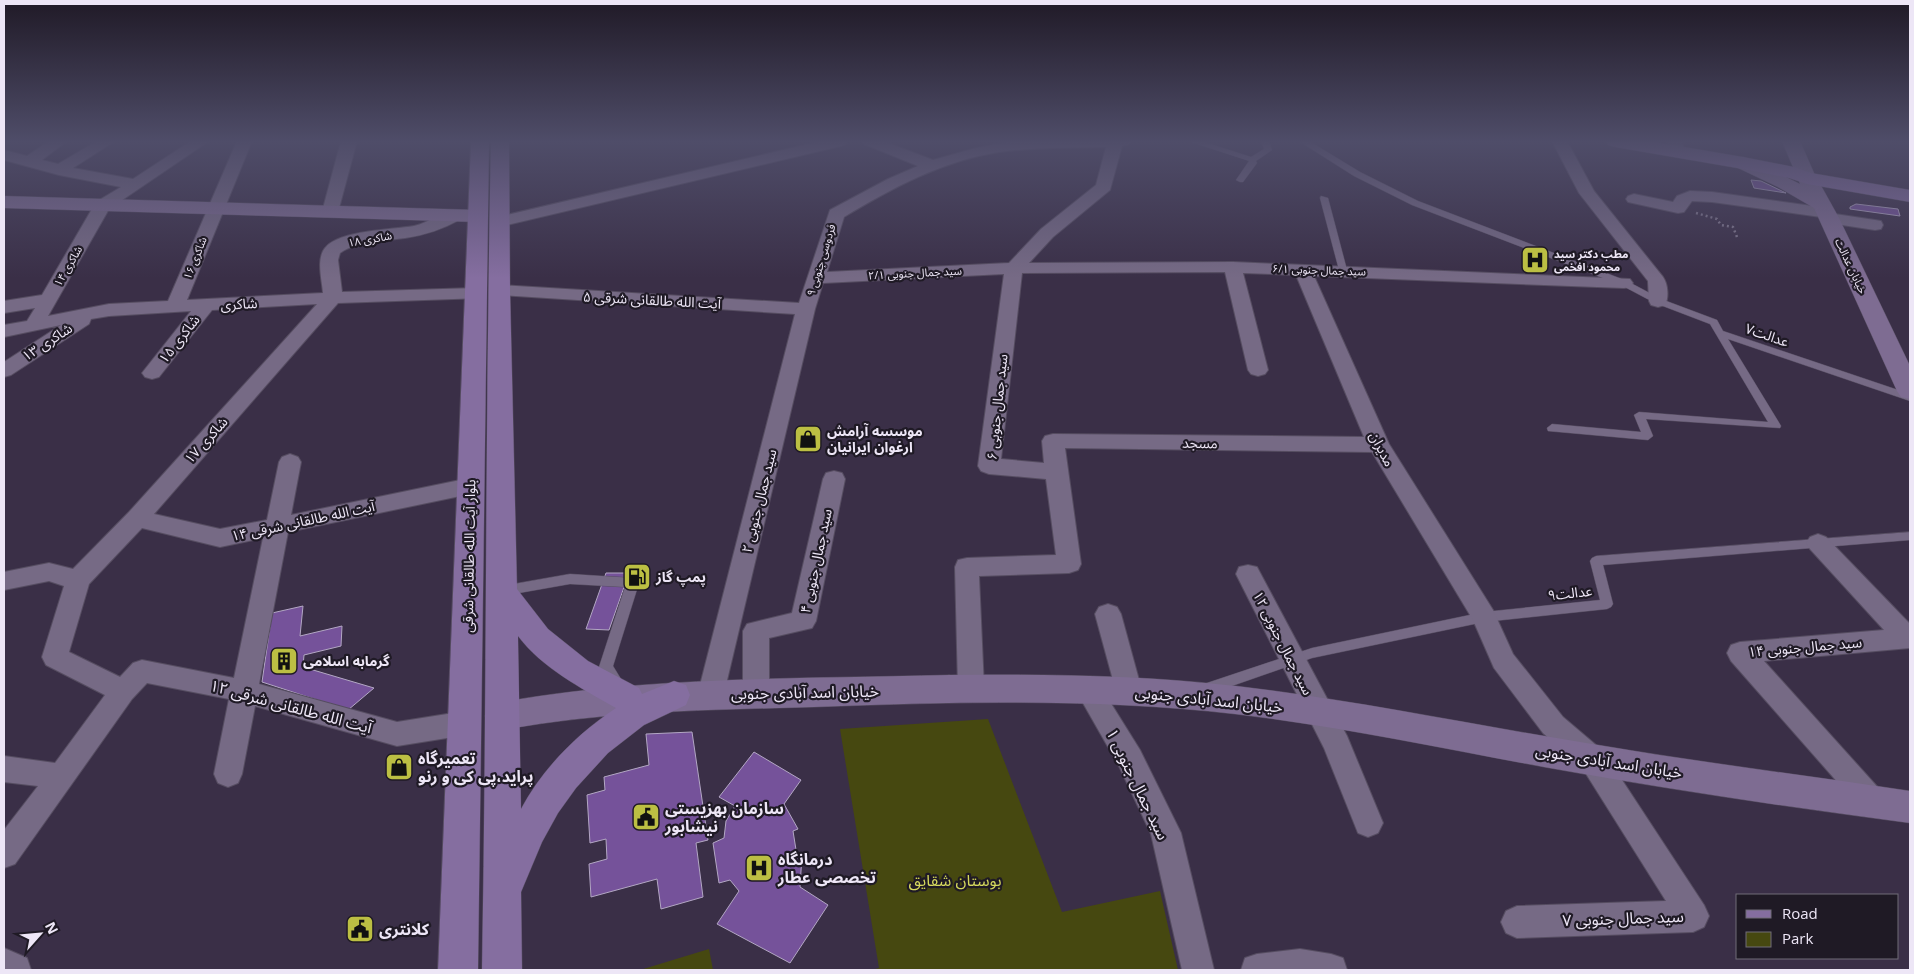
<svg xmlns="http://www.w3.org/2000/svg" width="1914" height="974" font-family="'Open Sans','Noto Sans Arabic',sans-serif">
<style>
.green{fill:#464810}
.building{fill:#75529a;stroke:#b3a7c4}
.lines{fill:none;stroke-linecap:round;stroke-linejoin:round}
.lane-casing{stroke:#564d61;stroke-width:1}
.street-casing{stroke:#564d61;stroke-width:2}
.secondary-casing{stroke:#564d61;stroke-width:1}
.primary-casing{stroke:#564d61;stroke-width:1}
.path{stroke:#82798e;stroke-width:2.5;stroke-dasharray:2 3;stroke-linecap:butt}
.lane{fill:#766a85;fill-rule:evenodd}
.street{fill:#766a85;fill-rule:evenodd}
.secondary{fill:#7e6c92;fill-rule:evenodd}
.primary{fill:#856ea0;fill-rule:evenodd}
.labels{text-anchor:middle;stroke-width:4.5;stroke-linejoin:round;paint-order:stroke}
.far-street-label{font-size:11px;fill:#ede6f6;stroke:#1f1a25}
.far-poi-label{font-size:11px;font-weight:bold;fill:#ede6f6;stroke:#1f1a25;text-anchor:start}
.street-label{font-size:14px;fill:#ede6f6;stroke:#1f1a25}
.poi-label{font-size:14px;font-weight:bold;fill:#ede6f6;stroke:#1f1a25;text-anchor:start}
.near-street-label{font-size:16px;fill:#ede6f6;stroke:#1f1a25}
.near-poi-label{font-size:16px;font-weight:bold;fill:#ede6f6;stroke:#1f1a25;text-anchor:start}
.near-park-label{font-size:16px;fill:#d6d95d;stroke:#1f1a25}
</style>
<rect width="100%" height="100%" fill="#3a2f47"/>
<path class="green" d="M988 719 1062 912 1160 891 1178 970H871L879 968 840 729Z
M709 949 713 970H640Z"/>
<path class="building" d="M1751 180 1761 181 1786 193 1754 188Z
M1856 204 1898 209 1900 216 1850 209V207Z
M606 573H629L609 630 586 629Z
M303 606 300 636 342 626 341 646 304 655 303 667 374 688 348 710 262 682 272 613Z
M692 732 708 840 696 843 703 897 661 909 657 879 591 897 589 864 607 859 606 839 590 843 587 795 605 790 604 777 649 765 646 734Z
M754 752 801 780 784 804 798 829 793 831 797 856 802 855 800 887 828 905 790 963 717 924 739 891 730 880 719 883 713 843 724 838 726 821 735 806 719 797Z"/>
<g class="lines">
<g class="lane-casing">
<path id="lane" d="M1188 141H1201L1251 157 1264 149 1261 141H1269L1272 150 1256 161 1257 163 1243 182H1240L1236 180 1249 161Z
M1299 141H1309L1360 172 1418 201 1627 281 1661 299 1717 320 1723 331 1910 394V401L1728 339 1781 426 1780 428 1646 419 1653 436 1648 440 1548 431 1547 428 1552 424 1641 432 1634 415 1639 412 1768 422 1710 324 1655 303 1621 285 1412 205 1354 176Z
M1321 196 1328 198 1347 270 1346 272 1343 273 1339 270 1320 198Z
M1910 532V540L1603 565 1613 604 1611 607 1607 609 1484 622 1312 658 1206 695 1201 693 1199 689 1201 685 1312 648 1484 612 1600 600 1590 561 1592 558 1596 556Z
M570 574 633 578 637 580 639 583 613 666 624 684 622 688C610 692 604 676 599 667L625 587 570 584 502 596 498 594 496 591 498 588 502 586Z"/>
</g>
<g class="street-casing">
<path id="street" d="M49 141H67L42 160 58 164 97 141H115L73 168 133 179 191 141H209L109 209 48 316 109 304 168 301 237 141H252L187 300 323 293C322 280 316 259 325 248 339 230 392 230 414 226 430 223 446 208 461 211L463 215 461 219C443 229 426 235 405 238 383 241 359 240 340 253L338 260 342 292 476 288 483 290 485 294 483 298 338 303 154 514 220 529 267 520 279 462 282 457 290 454 298 457 301 462 291 515 470 478 478 480 481 486 478 492 470 494 288 532 259 684 397 722 466 711 476 715 480 723 476 731 466 735 397 746 255 706 242 774 238 783 228 787 218 783 214 774 229 699 147 683 132 699 15 864 4 868V830L38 786 4 782V756L55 763 105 695 46 665 42 657 64 586 49 581 4 590V572L49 563 73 569 129 512 317 304 212 310 159 377 152 379 145 377 142 373 191 311 109 316 91 319 89 324 11 375 4 377V362L61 325 4 337V325L27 321 35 308 4 313V301L42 295 96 202 121 187 59 175 4 160V150L27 156ZM142 528 220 547 263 538 234 678 142 660 133 663 120 677 69 652 89 584Z
M341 141H357L338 212 336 216H324L322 212Z
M821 141H848L846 144 841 146 498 227 492 226 490 222 492 218 498 217Z
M862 141H883L933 160 976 148 1013 141H1131L1129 144 1122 146 1110 190 1053 237 1029 263 1233 262 1630 279 1633 283 1630 287 1624 288 1314 276 1389 444 1493 610 1513 654 1563 717 1603 751 1704 905 1709 916 1704 927 1693 932 1517 938 1506 933 1501 922 1506 911 1517 906 1666 901 1583 769 1543 733 1494 668 1473 620 1372 452 1065 448 1081 564 1078 570 1069 573 979 576 984 688 980 696 971 699 962 696 958 688 955 567 958 560 967 558 1056 555 1046 479 989 474 981 471 978 466 1004 274 823 283 815 309 724 693 720 701 711 704 702 701 698 693 795 314 499 295 493 294 490 290 493 286 499 285 799 303 830 210 888 179 918 166 864 144ZM1106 147 1096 185 1041 229 1009 263 827 272 844 217C892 188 942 161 999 152 1034 147 1070 148 1106 147ZM1225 272 1248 370 1251 374 1258 376 1265 374 1268 370 1243 273 1296 275 1364 437 1053 434 1045 436 1042 441 1044 463 1001 459 1022 273Z
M1552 141H1567L1594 191 1663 277C1668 284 1669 298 1665 305L1658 307 1651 305 1649 301 1648 281 1579 193Z
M1666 141H1682L1685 152 1682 155H1672Z
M1690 191 1712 192 1827 208 1833 209 1835 214 1875 220 1881 221 1883 225 1881 229 1875 230 1829 223 1823 222 1821 217 1712 202 1692 201 1684 212 1678 213 1628 202 1626 199 1628 196 1634 194 1673 202 1677 196Z
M834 471 842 473 845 479 816 621 812 628 769 638V694L766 702 756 705 746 702 743 694V631L747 624 792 613 823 479 826 473Z
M1818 534 1826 537 1910 624V648L1764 661 1882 792 1887 801 1882 810 1872 814 1862 810 1731 661 1727 653 1731 645 1740 642 1884 630 1810 549 1806 543 1810 537Z
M1248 565 1257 567 1347 736 1383 823 1378 833 1368 837 1358 833 1324 748 1236 574 1239 567Z
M1108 604 1117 607 1121 614 1142 691 1138 699 1129 702 1120 699 1116 691 1095 614 1099 607Z
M1088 678 1097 681 1140 750 1181 833 1214 970H1182L1151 834 1120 768 1075 689 1079 681Z
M4 948 27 958 31 970H4Z
M1300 949 1331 954 1343 958 1347 970H1241L1245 958 1257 954Z"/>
</g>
<g class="secondary-casing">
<path id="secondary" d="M1782 141H1800L1814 173 1839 218 1910 366V399L1901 397 1897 391 1814 208 1778 187 1736 167 1733 163 1736 159 1743 157 1750 159 1800 184Z
M4 196 478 210 485 212 488 216 485 220 478 222 4 208Z
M949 675C1045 674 1140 675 1236 686 1355 700 1473 725 1592 744 1697 762 1804 775 1910 791V823C1788 807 1665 789 1544 767 1441 748 1338 726 1235 714 1095 698 955 702 814 707 708 710 607 711 502 730L490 726 485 716 490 706 502 702C649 676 800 679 949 675Z"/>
</g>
<g class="primary-casing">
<path id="primary" d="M471 141H489L478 970H438Z
M491 141H509L510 290 517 589 548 629 588 661 639 688 642 694 674 681 686 685 690 695 686 705 644 725 608 753 576 788 558 813 542 842 521 892 522 970H482C487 694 485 418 491 141ZM518 636C542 668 581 688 616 708 577 734 543 768 521 809Z
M1606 141H1649L1743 157 1794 167 1811 173 1910 190V202L1807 184 1789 178 1743 169 1615 147 1608 145Z"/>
</g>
<path class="path" d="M1696 213 1717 219 1721 225 1733 227 1737 237"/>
<use href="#lane" class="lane"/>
<use href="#street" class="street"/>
<use href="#secondary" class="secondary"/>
<use href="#primary" class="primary"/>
</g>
<linearGradient id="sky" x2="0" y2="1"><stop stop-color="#201a27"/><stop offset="0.51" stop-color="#4f4d69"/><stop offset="1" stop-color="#4f4d69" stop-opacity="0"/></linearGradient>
<rect width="1914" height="278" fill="url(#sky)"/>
<defs>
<g id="hospital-square" transform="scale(1.4375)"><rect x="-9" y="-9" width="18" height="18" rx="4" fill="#bcbf43" stroke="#1f1a25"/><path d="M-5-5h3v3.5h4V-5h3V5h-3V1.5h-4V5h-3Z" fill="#111"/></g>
<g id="shop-square" transform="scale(1.4375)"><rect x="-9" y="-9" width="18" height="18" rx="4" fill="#bcbf43" stroke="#1f1a25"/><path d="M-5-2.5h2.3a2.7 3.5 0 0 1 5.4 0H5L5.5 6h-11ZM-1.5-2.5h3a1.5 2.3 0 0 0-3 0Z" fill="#111"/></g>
<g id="fuel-square" transform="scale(1.4375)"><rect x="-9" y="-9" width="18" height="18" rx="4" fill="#bcbf43" stroke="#1f1a25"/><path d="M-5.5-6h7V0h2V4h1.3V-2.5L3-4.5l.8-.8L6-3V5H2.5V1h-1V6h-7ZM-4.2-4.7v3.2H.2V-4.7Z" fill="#111"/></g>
<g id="building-square" transform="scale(1.4375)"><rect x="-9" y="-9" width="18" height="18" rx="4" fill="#bcbf43" stroke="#1f1a25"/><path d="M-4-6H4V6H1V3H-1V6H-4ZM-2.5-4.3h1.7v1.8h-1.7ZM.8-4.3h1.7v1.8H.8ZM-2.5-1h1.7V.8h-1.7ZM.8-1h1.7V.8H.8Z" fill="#111"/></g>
<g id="civic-square" transform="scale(1.4375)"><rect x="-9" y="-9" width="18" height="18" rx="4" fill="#bcbf43" stroke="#1f1a25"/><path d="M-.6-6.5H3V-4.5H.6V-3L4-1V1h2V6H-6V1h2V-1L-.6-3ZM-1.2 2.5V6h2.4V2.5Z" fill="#111"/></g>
</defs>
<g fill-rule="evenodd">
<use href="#hospital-square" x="1535" y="260"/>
<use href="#shop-square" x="808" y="439"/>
<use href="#fuel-square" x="637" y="577"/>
<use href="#building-square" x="284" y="661"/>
<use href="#shop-square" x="399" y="767"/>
<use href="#civic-square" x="646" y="817"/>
<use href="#hospital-square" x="759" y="868"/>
<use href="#civic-square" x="360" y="929"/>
</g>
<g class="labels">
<g class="far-street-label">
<text transform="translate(370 239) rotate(-10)" y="4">شاکری ۱۸</text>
<text transform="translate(195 258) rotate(-68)" y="4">شاکری ۱۶</text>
<text transform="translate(821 260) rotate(-73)" y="4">فردوسی جنوبی ۹</text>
<text transform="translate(68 266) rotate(-60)" y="4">شاکری ۱۴</text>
<text transform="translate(1851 266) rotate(65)" y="4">خیابان عدالت</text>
<text transform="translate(1319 270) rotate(2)" y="4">سید جمال جنوبی ۶/۱</text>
<text transform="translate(915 273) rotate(-3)" y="4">سید جمال جنوبی ۲/۱</text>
</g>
<g class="far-poi-label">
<text x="1554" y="258">مطب دکتر سید<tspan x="1554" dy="13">محمود افخمی</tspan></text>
</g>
<g class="street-label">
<text transform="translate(652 300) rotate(3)" y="5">آیت الله طالقانی شرقی ۵</text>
<text transform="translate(239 304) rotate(-3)" y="5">شاکری</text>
<text transform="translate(1767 335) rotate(19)" y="5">عدالت۷</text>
<text transform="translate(179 339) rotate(-52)" y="5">شاکری ۱۵</text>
<text transform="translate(47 342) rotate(-33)" y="5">شاکری ۱۳</text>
<text transform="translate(997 407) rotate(-84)" y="5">سید جمال جنوبی ۶</text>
<text transform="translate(206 440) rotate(-48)" y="5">شاکری ۱۷</text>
<text transform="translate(1200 443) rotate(1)" y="5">مسجد</text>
<text transform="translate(1382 449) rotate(62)" y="5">مدیران</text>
<text transform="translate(759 501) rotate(-76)" y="5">سید جمال جنوبی ۲</text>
<text transform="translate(303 521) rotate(-12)" y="5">آیت الله طالقانی شرقی ۱۴</text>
<text transform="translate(469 556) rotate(-89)" y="5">بلوار آیت الله طالقانی شرقی</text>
<text transform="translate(816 561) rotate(-78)" y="5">سید جمال جنوبی ۴</text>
<text transform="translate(1570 593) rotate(-6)" y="5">عدالت۹</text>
<text transform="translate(1283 643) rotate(63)" y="5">سید جمال جنوبی ۱۲</text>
<text transform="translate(1805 647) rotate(-5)" y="5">سید جمال جنوبی ۱۴</text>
</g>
<g class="poi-label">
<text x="827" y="436">موسسه آرامش<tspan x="827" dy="16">ارغوان ایرانیان</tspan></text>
<text x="656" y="582">پمپ گاز</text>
<text x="303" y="666">گرمابه اسلامی</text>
</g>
<g class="near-street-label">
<text transform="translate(805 692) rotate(-1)" y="6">خیابان اسد آبادی جنوبی</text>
<text transform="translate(1209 699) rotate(6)" y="6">خیابان اسد آبادی جنوبی</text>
<text transform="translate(291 706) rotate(15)" y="6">آیت الله طالقانی شرقی ۱۲</text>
<text transform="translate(1609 761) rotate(9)" y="6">خیابان اسد آبادی جنوبی</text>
<text transform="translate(1138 784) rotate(64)" y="6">سید جمال جنوبی ۱</text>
<text transform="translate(1623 918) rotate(-2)" y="6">سید جمال جنوبی ۷</text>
</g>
<g class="near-poi-label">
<text x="418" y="764">تعمیرگاه<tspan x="418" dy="18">پراید،پی کی و رنو</tspan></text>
<text x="665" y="814">سازمان بهزیستی<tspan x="665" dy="18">نیشابور</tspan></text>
<text x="778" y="865">درمانگاه<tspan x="778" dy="18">تخصصی عطار</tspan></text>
<text x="379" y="935">کلانتری</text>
</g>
<g class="near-park-label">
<text x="955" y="886">بوستان شقایق</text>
</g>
</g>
<rect width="1914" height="974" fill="none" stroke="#ede6f6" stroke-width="10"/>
<rect x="1736" y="894" width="162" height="65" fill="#1f1a25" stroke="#716c79"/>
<rect x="1746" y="910" width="25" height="8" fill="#856ea0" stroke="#716c79"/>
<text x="1782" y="919" font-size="15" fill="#ede6f6">Road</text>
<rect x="1746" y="932" width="25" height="15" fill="#464810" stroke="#716c79"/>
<text x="1782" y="944" font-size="15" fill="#ede6f6">Park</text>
<g transform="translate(40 934) rotate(63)" stroke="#1f1a25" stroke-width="4" paint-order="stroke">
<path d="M0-4L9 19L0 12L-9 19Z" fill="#ede6f6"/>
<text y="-8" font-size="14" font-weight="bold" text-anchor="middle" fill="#ede6f6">N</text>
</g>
</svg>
